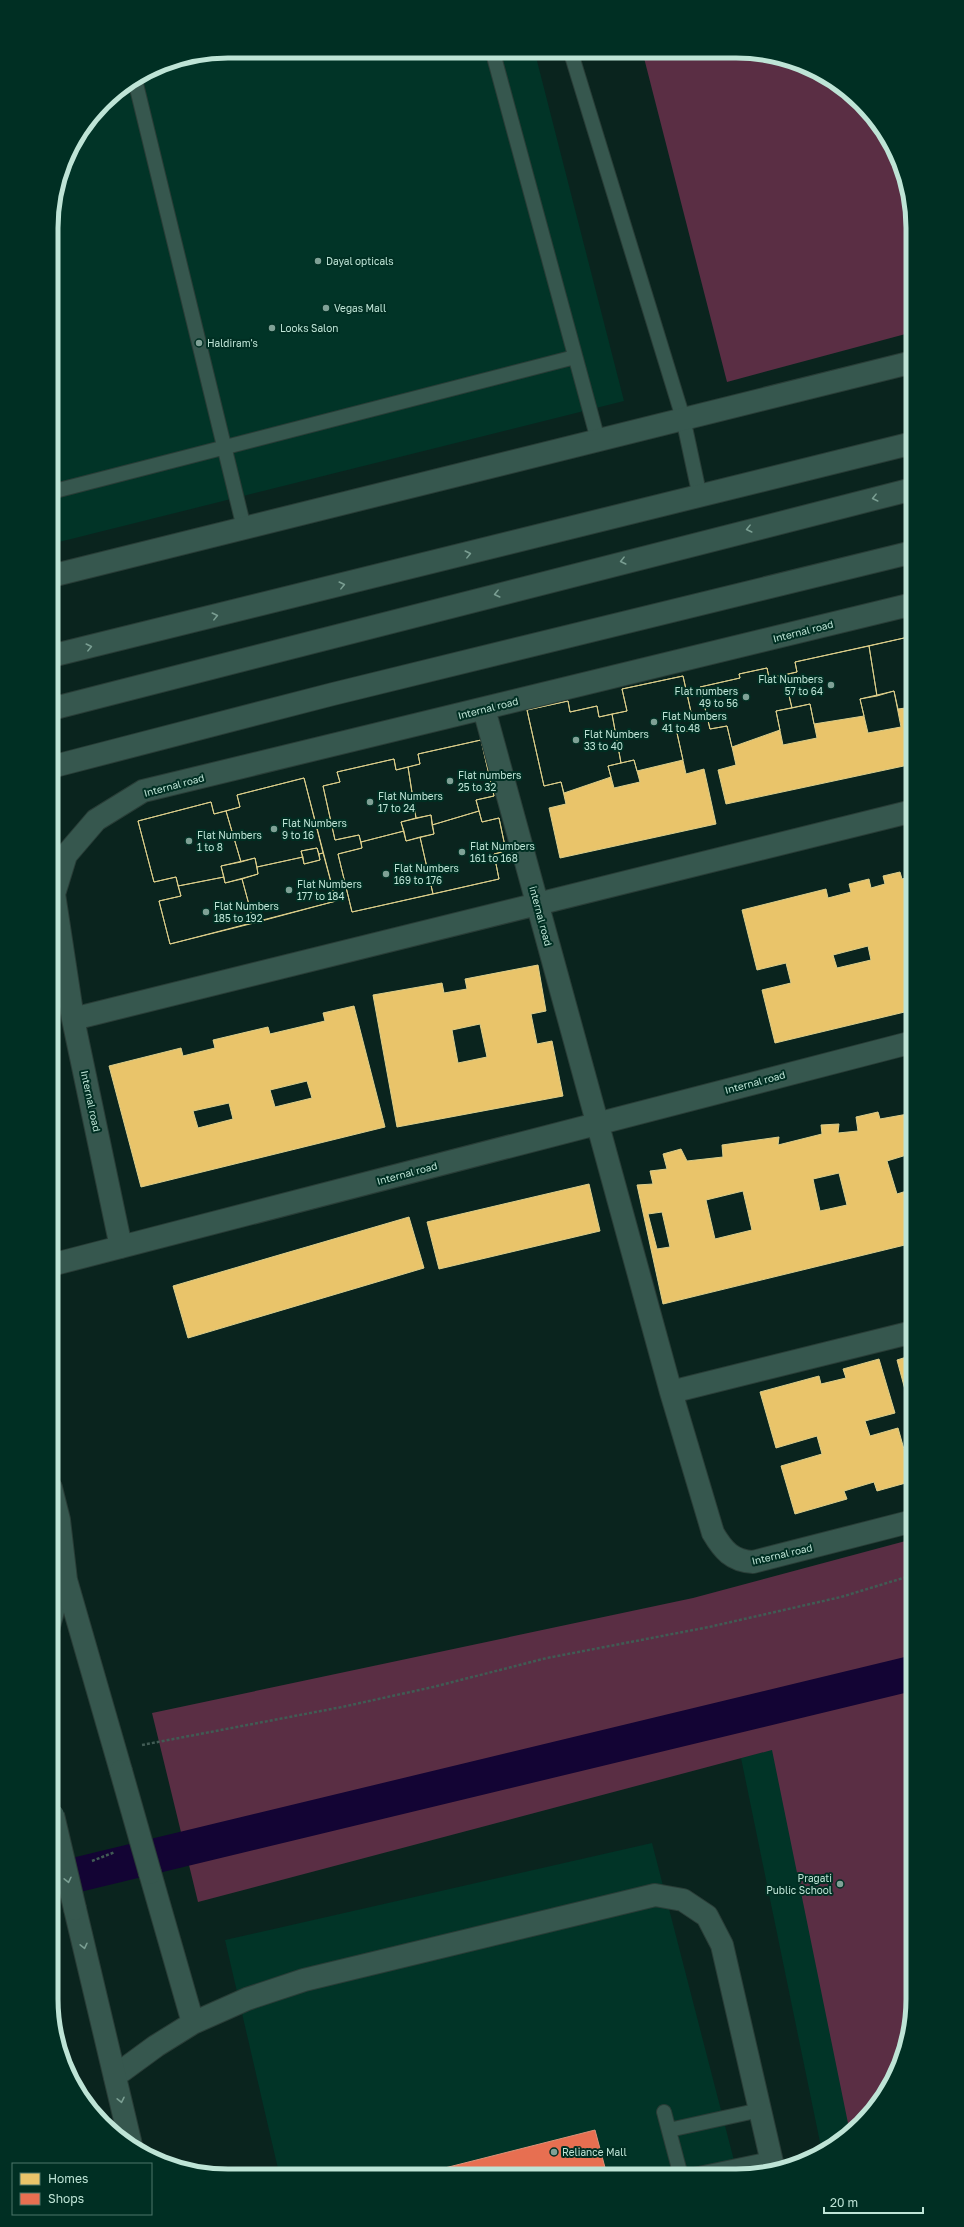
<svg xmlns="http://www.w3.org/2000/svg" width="964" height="2227" font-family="'Golos Text',sans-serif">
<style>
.built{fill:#013427}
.green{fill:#5a2e44}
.homes{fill:#e9c46a;stroke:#dcce8a;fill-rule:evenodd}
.shops{fill:#e76f51;stroke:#db9279}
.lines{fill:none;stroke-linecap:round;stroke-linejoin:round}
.canal{stroke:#130434;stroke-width:35}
.service-casing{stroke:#293d37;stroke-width:16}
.minor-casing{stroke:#293d37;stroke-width:24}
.tertiary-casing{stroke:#293d37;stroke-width:24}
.path{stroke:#415b54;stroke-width:2.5;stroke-dasharray:3 2;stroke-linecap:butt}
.service{stroke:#36574e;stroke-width:14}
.minor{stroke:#36574e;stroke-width:22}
.tertiary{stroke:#36574e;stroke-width:22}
.minor-bridge-casing{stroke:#293d37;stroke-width:24;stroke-linecap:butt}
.tertiary-bridge-casing{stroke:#293d37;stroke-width:24;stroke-linecap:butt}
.minor-bridge{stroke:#36574e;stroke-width:22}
.tertiary-bridge{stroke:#36574e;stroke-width:22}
.oneway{stroke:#7a9e92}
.poi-dot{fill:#7fa196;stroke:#002f23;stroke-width:1.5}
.labels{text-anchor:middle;stroke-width:4;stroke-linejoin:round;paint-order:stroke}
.poi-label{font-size:10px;fill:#bee4d6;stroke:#002f23;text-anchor:start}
.street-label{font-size:10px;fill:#bee4d6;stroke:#002f23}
.rim{fill:none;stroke:#bee4d6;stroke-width:5}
</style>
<rect width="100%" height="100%" fill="#0a241e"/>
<path class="built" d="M228 51 535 53 624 401 51 544V216L69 149 111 95 160 64Z
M913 1712V2011L900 2067 869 2116 834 2146 822 2152 741 1758Z
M652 1843 738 2176 279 2173 225 1940Z"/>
<path class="green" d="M643 54H771L815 69 861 103 889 140 907 182 913 228V332L727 382Z
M913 1539V2011L900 2067 869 2116 850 2133 772 1750 198 1902 152 1713 693 1598Z"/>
<path class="homes" d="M913 636V764L726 804 718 770 736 765 732 747 727 726 710 729 700 687 740 678 739 674 767 668 769 678 797 672 795 662ZM894 691 901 727 868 733 860 699ZM810 704 817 738 783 745 776 711Z
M913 636V707L898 709 894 691 877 696 869 646Z
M869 646 877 696 860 699 864 716 814 724 810 704 792 708 784 675 797 672 795 662Z
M767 668 769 678 784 675 792 708 776 711 780 730 732 747 727 726 710 729 700 687 740 678 739 674Z
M683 676 695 730 677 733 686 774 704 769 716 824 560 858 549 808 566 804 561 782 544 786 527 710 568 701 570 712 597 706 599 717 627 711 622 689ZM634 760 640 782 614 788 608 766Z
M683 676 695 730 677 733 683 760 637 771 634 760 621 763 612 714 627 711 622 689Z
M568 701 570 712 597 706 599 717 612 714 621 763 608 766 611 777 564 793 561 782 544 786 527 710Z
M481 740 494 796 476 800 482 822 499 818 506 851 494 854 499 879 352 912 338 854 362 848 359 835 335 840 323 786 340 782 337 772 394 759 396 770 420 764 418 754ZM431 815 434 834 406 841 401 822Z
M481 740 494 796 476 800 479 811 432 825 431 815 416 818 408 767 420 764 418 754Z
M394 759 396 770 408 767 416 818 401 822 404 831 361 842 359 835 335 840 323 786 340 782 337 772Z
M304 778 336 901 170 944 159 901 181 896 176 877 154 882 138 821 211 802 214 814 240 807 237 795ZM317 848 320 860 304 864 301 851ZM255 858 258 874 225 883 221 866Z
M304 778 323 853 319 854 317 848 301 851 303 857 257 867 255 858 241 862 226 811 240 807 237 795Z
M211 802 214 814 226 811 241 862 221 866 224 877 178 886 176 877 154 882 138 821Z
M479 811 482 822 499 818 506 851 494 854 499 879 433 894 420 837 434 834 432 825Z
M404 831 406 841 420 837 433 894 352 912 338 854 362 848 361 842Z
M323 853 336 901 254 923 242 879 258 874 257 867 303 857 304 864 320 860 319 854Z
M900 872 902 879 913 876V915L908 916 913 934V1010L775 1043 762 990 791 983 786 963 757 970 742 910 826 889 828 898 851 892 849 884 869 879 871 888 885 884 883 876ZM868 946 871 960 837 968 833 955Z
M224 877 225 883 242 879 254 923 170 944 159 901 181 896 178 886Z
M538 965 546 1011 531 1014 537 1044 552 1041 563 1096 397 1127 373 995 442 983 444 993 467 989 465 979ZM480 1024 487 1057 458 1063 452 1030Z
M354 1006 385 1127 141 1187 109 1066 181 1048 183 1056 215 1048 213 1040 268 1027 270 1034 325 1021 323 1013ZM307 1081 312 1098 275 1107 270 1090ZM229 1103 233 1119 198 1128 193 1111Z
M913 1103V1153L887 1161 897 1194 913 1189V1243L663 1304 637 1185 653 1184 650 1171 667 1169 663 1154 681 1149 687 1161 723 1157 722 1145 779 1137 778 1145 822 1134 821 1125 839 1124 838 1133 858 1131 856 1117 878 1112 880 1119 908 1114V1104ZM839 1173 847 1205 820 1211 813 1179ZM743 1191 752 1230 715 1239 706 1200ZM662 1212 670 1247 657 1249 648 1214Z
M589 1184 600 1231 439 1269 427 1222Z
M409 1217 424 1268 188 1338 173 1286Z
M913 1355V1412H911L897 1360Z
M879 1359 895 1413 865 1421 870 1436 898 1428 913 1481 877 1491 874 1482 844 1491 847 1499 795 1514 781 1466 822 1454 817 1436 776 1448 760 1392 819 1376 821 1384 846 1378 843 1369Z"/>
<path class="shops" d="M595 2130 607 2175 421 2174Z"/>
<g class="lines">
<path class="canal" d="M51 1881 913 1673"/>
<g class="service-casing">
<path id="service" d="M493 53 598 440
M571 53 683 418 700 497
M135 80 244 528
M51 492 575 357
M51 1634 65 1582
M664 2112 681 2176
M669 2130 760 2110
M689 2176 771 2159"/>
</g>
<g class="minor-casing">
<path id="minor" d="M51 576 913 362
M484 709 671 1392 713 1533C723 1550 732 1561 753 1562L913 1521
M51 767 333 694 913 552
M73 1019 913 811
M121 1247 73 1019 54 894 66 855 96 820 143 791 913 604
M51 1265 913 1042
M671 1392 913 1332
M51 1488 59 1520 66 1580 121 1771
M150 1873 193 2023
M115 2076 156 2046 193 2023 247 1999 304 1980 655 1895 683 1900 707 1916 722 1945 774 2171"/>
</g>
<g class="tertiary-casing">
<path id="tertiary" d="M51 656 913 443
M51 709 913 489
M75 1909 131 2145"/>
</g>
<path class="path" d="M142 1745 342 1707 433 1687 547 1658 709 1627 841 1597 913 1575
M92 1861 115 1852"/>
<use href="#service" class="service"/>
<use href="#minor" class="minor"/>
<use href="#tertiary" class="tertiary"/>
<g class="minor-bridge-casing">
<path id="minor-bridge" d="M121 1771 150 1873"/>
</g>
<g class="tertiary-bridge-casing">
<path id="tertiary-bridge" d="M53 1815 75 1909"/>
</g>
<use href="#minor-bridge" class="minor-bridge"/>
<use href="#tertiary-bridge" class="tertiary-bridge"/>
</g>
<defs><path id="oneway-chevron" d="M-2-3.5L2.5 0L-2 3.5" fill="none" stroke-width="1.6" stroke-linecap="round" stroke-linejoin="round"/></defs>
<g class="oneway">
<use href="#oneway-chevron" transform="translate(875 498) rotate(166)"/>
<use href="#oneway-chevron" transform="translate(749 529) rotate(166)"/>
<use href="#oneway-chevron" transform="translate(468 554) rotate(-14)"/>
<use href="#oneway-chevron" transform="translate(623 561) rotate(166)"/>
<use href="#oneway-chevron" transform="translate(342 585) rotate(-14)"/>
<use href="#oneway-chevron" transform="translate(497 594) rotate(166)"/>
<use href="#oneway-chevron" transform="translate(215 616) rotate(-14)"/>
<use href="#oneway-chevron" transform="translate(89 647) rotate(-14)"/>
<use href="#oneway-chevron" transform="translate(68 1880) rotate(77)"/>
<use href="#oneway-chevron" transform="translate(84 1946) rotate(77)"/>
<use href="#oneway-chevron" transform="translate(121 2100) rotate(78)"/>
</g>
<g class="poi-dot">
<circle cx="318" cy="261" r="4"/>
<circle cx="326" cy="308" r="4"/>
<circle cx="272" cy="328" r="4"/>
<circle cx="199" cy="343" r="4"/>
<circle cx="831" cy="685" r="4"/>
<circle cx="746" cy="697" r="4"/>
<circle cx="654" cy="722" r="4"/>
<circle cx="576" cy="740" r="4"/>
<circle cx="450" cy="781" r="4"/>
<circle cx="370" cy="802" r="4"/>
<circle cx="274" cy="829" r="4"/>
<circle cx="189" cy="841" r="4"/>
<circle cx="462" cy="852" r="4"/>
<circle cx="386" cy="874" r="4"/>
<circle cx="289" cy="890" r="4"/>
<circle cx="206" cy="912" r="4"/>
<circle cx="840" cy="1884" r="4"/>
<circle cx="554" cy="2152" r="4"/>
</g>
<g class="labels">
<g class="poi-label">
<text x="326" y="265">Dayal opticals</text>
<text x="334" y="312">Vegas Mall</text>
<text x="280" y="332">Looks Salon</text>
<text x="207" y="347">Haldiram's</text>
<text x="823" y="683" text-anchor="end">Flat Numbers<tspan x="823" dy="12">57 to 64</tspan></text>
<text x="738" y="695" text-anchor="end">Flat numbers<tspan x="738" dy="12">49 to 56</tspan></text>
<text x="662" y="720">Flat Numbers<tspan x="662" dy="12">41 to 48</tspan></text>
<text x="584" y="738">Flat Numbers<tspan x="584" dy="12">33 to 40</tspan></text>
<text x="458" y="779">Flat numbers<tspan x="458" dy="12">25 to 32</tspan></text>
<text x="378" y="800">Flat Numbers<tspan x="378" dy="12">17 to 24</tspan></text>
<text x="282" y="827">Flat Numbers<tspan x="282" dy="12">9 to 16</tspan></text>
<text x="197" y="839">Flat Numbers<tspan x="197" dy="12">1 to 8</tspan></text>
<text x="470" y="850">Flat Numbers<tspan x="470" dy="12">161 to 168</tspan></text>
<text x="394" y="872">Flat Numbers<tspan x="394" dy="12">169 to 176</tspan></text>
<text x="297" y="888">Flat Numbers<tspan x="297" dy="12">177 to 184</tspan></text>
<text x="214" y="910">Flat Numbers<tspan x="214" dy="12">185 to 192</tspan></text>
<text x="832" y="1882" text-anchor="end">Pragati<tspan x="832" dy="12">Public School</tspan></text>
<text x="562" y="2156">Reliance Mall</text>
</g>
<g class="street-label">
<text transform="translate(803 631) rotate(-14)" y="4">Internal road</text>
<text transform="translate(488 708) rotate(-14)" y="4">Internal road</text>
<text transform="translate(174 785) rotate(-15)" y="4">Internal road</text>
<text transform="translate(541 916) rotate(75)" y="4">internal road</text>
<text transform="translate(755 1082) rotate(-15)" y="4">Internal road</text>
<text transform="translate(91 1101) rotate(78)" y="4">Internal road</text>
<text transform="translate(407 1173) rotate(-15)" y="4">Internal road</text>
<text transform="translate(782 1554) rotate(-13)" y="4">Internal road</text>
</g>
</g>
<path d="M0 0H964V2227H0ZM228 58H736A170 170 0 0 1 906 228V1999A170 170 0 0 1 736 2169H228A170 170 0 0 1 58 1999V228A170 170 0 0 1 228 58Z" fill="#002f23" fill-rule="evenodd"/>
<path class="rim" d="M228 58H736A170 170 0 0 1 906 228V1999A170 170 0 0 1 736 2169H228A170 170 0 0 1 58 1999V228A170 170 0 0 1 228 58Z"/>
<rect x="12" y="2163" width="140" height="52" fill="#002f23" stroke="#4c776b"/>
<rect x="20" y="2173" width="20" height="12" fill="#e9c46a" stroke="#4c776b"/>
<text x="48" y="2183" font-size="12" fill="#bee4d6">Homes</text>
<rect x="20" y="2193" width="20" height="12" fill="#e76f51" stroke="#4c776b"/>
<text x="48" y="2203" font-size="12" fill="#bee4d6">Shops</text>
<path d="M824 2207v6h99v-6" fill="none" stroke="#bee4d6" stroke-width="2"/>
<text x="830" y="2207" font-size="12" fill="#bee4d6" stroke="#002f23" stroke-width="3" paint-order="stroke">20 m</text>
</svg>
